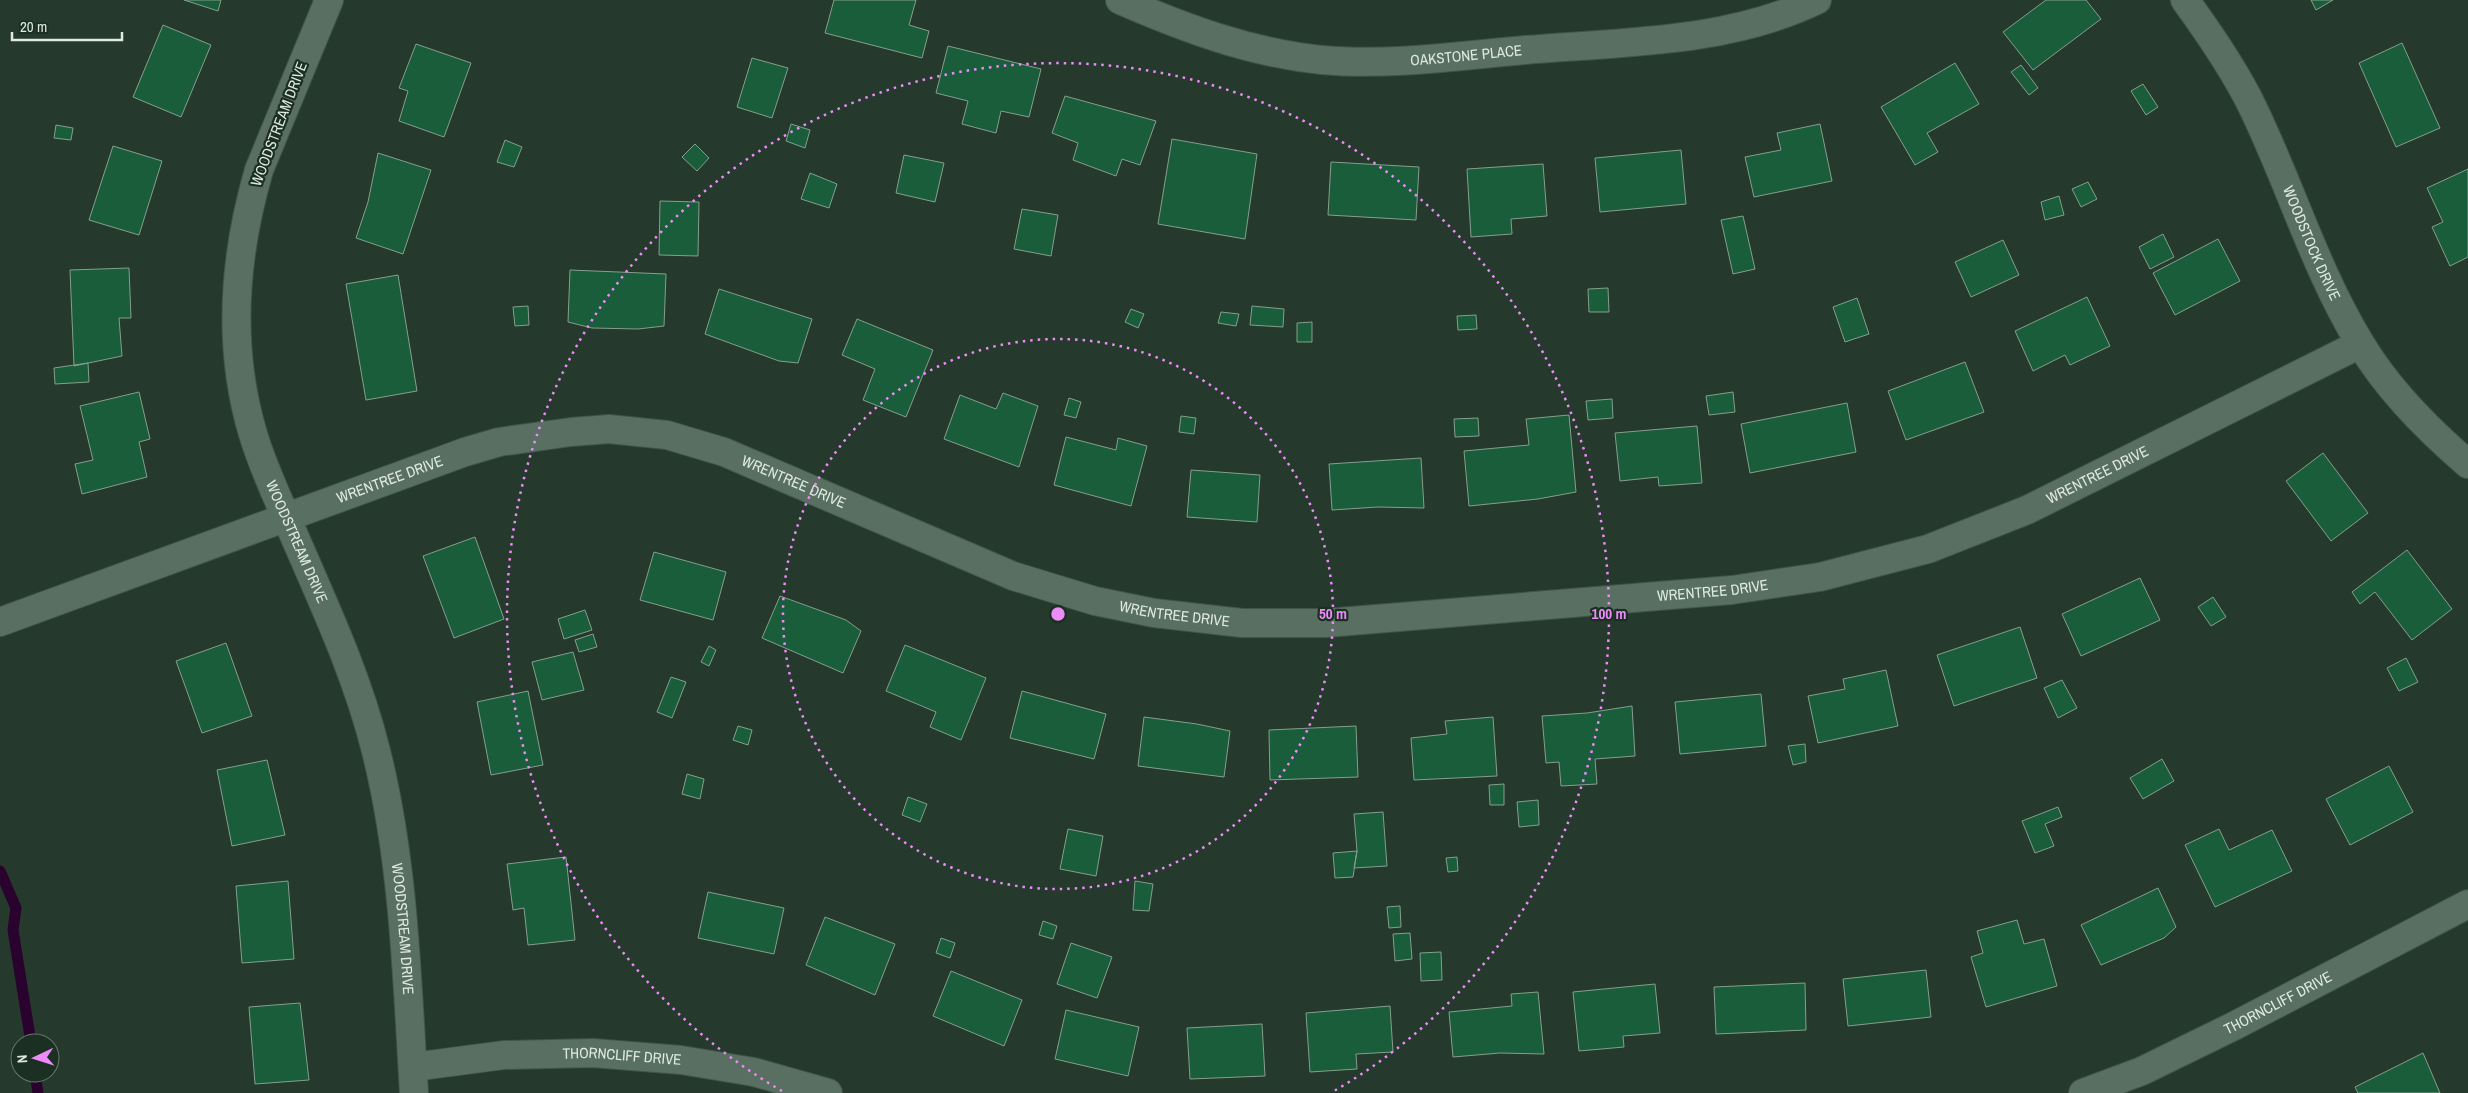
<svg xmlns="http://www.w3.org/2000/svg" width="2468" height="1093" font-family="'Archivo Narrow',sans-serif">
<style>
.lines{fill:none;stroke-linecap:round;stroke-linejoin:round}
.stream{stroke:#29032d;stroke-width:11}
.building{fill:#1a5d3b;stroke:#869e8e}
.minor-casing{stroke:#42544a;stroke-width:30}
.minor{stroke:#596f61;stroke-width:28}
.ring{fill:none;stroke:#ed8cf9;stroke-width:2.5;stroke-dasharray:2.5 5}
.labels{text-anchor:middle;stroke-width:4.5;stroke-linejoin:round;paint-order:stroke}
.street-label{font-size:15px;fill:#dde9e1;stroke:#1b2f23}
.centre{fill:#ed8cf9;stroke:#1b2f23;stroke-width:2.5}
.ring-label{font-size:15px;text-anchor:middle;font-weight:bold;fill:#ed8cf9;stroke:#1b2f23;stroke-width:4.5;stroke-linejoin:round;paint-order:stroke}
</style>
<rect width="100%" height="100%" fill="#25392d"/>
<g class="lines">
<path class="stream" d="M0 871 16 908 13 930 31 1043
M35 1073 38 1093"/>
</g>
<path class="building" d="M184 0H221L218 11Z
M834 0H916L909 25 929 31 922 58 825 33Z
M2046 0H2086L2101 19 2033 70 2003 32Z
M2311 0H2333L2316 10Z
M163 25 211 45 181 117 133 97Z
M2402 43 2440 128 2396 147 2359 63Z
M416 44 471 63 444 137 399 121 408 91 399 88Z
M948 46 1041 69 1029 117 1001 111 996 133 962 124 968 101 936 93Z
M752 58 788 68 772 118 737 107Z
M1955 63 1979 104 1927 133 1938 152 1915 165 1881 107Z
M2021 65 2038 88 2029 95 2011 72Z
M2143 84 2158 107 2146 115 2131 91Z
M1065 96 1156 121 1140 165 1122 159 1116 176 1073 160 1078 143 1052 133Z
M791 124 810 130 805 148 786 141Z
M1820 124 1832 181 1754 197 1745 157 1781 150 1777 133Z
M56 125 73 128 71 140 54 138Z
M1172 139 1257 154 1245 239 1158 224Z
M505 140 522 147 514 167 497 162Z
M695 144 709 158 697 171 682 157Z
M113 146 162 161 139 235 89 220Z
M1681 150 1686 204 1600 212 1595 158Z
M378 153 431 170 403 254 356 238 368 202Z
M904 155 944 163 935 202 896 193Z
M1331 162 1419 167 1416 220 1328 215Z
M1543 164 1547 216 1511 219 1512 234 1471 237 1467 169Z
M2468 169V257L2450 266 2432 227 2443 222 2427 188Z
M810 173 837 184 829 208 801 199Z
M2088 182 2097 199 2081 207 2072 189Z
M2059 196 2064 215 2045 220 2041 202Z
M660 201 699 202 698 256 659 255Z
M1022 209 1058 215 1051 256 1014 249Z
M1743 216 1755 269 1733 274 1721 220Z
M2163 234 2174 257 2150 269 2139 247Z
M2218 239 2240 281 2175 315 2153 273Z
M2003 240 2019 275 1971 297 1955 262Z
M129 268 131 318H119L122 356 74 366 70 270Z
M570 270 666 274 664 326 638 329 592 328 568 322Z
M398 275 417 391 366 400 346 284Z
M1608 288 1609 312H1589L1588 289Z
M719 289 812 319 798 363 779 361 705 334Z
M2087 297 2110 346 2070 365 2065 355 2033 371 2015 331Z
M1857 298 1869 334 1845 342 1833 307Z
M528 306 529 325 515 326 513 307Z
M1252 306 1284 309 1283 327 1250 325Z
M1131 309 1144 314 1138 328 1125 322Z
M1221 312 1239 314 1236 326 1218 323Z
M1476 315 1477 329 1458 330 1457 316Z
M857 319 933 350 906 417 863 400 875 369 842 355Z
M1312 322V342H1297V323Z
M1965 362 1984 412 1906 440 1888 391Z
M88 363 89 382 55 384 54 368Z
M139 392 150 439 139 442 147 477 82 494 75 464 93 460 80 406Z
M1733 392 1735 412 1709 415 1706 396Z
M1003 393 1038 406 1019 467 944 439 960 395 996 409Z
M1069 398 1081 402 1076 418 1064 415Z
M1612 399 1613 418 1588 420 1586 401Z
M1847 403 1856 452 1750 473 1741 424Z
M1569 415 1576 492 1538 499 1469 506 1464 451 1529 445 1526 419Z
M1181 416 1196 418 1194 434 1179 432Z
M1478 418 1479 436 1455 437 1454 419Z
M1697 426 1702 483 1659 486 1658 477 1620 481 1615 433Z
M1066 437 1116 450 1118 438 1147 446 1131 506 1054 485Z
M2323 453 2368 513 2331 541 2286 481Z
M1421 458 1424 508 1378 507 1332 510 1329 464Z
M1191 470 1260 475 1257 522 1187 517Z
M475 537 504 619 454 638 423 556Z
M2407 550 2452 609 2412 640 2375 592 2360 604 2352 592Z
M654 552 726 572 713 620 640 600Z
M2140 578 2160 620 2081 656 2062 614Z
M780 596 846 620 861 631 843 673 762 638Z
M2213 597 2226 617 2211 626 2198 607Z
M585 610 592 630 564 639 558 619Z
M2020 627 2037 678 1954 706 1937 655Z
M593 634 597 647 579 652 575 640Z
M226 643 252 716 202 733 176 661Z
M905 645 986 678 961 740 930 727 936 712 886 691Z
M709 646 716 650 709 666 701 662Z
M573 652 584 690 542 700 532 662Z
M2406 658 2418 682 2399 691 2387 668Z
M1886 670 1898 726 1818 743 1808 696 1845 689 1843 679Z
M671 677 686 682 672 718 657 712Z
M2062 680 2077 708 2058 718 2044 688Z
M528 691 543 765 491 775 477 702Z
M1022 691 1106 714 1094 759 1010 738Z
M1761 694 1766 746 1680 754 1675 702Z
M1632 706 1635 756 1595 759 1597 784 1561 786 1559 762 1546 763 1542 716 1587 713Z
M1144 717 1197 724 1230 731 1224 777 1138 766Z
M1493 717 1497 776 1414 780 1411 738 1447 734 1445 721Z
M738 726 752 730 748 745 733 740Z
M1356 726 1358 777 1270 780 1269 730Z
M1805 744 1806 762 1793 765 1788 746Z
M2162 759 2174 781 2143 799 2130 778Z
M267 760 285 835 232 846 217 770Z
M2389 766 2413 812 2350 845 2326 799Z
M687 774 704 779 700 799 682 794Z
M1504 784V805H1490L1489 785Z
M908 797 927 804 920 822 902 815Z
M1538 800 1539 825 1519 827 1517 802Z
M2058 807 2062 817 2045 824 2054 846 2035 853 2022 821Z
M1383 812 1387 866 1354 868 1357 851 1354 814Z
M1068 829 1103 836 1096 876 1060 869Z
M2219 829 2229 850 2272 830 2292 871 2215 907 2185 845Z
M1357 851 1353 877 1335 878 1333 853Z
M566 857 575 940 528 945 524 908 513 910 507 864Z
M1457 857 1458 871 1448 872 1446 858Z
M288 881 294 959 242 963 236 886Z
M1135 881 1153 884 1149 911 1133 910Z
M2158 888 2176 927 2164 938 2101 965 2081 925Z
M708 892 784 908 774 954 698 938Z
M1400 906 1401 927 1389 928 1387 907Z
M825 917 895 944 875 995 806 965Z
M2017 920 2024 944 2044 939 2057 986 1986 1007 1971 957 1983 953 1977 931Z
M1043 921 1057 926 1053 939 1039 935Z
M1410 933 1412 959 1395 961 1393 934Z
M941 938 955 943 950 958 936 953Z
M1071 943 1112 957 1097 998 1057 984Z
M1441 952 1442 980 1421 981 1420 953Z
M1926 970 1931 1017 1848 1026 1843 979Z
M951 971 1022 1000 1004 1046 933 1016Z
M1805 983 1806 1030 1716 1034 1714 987Z
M1655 984 1660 1033 1623 1036 1624 1047 1579 1051 1573 992Z
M1538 992 1544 1054 1500 1053 1453 1057 1449 1012 1512 1006 1511 994Z
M300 1003 309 1080 255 1084 249 1007Z
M1390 1006 1393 1052 1356 1054 1357 1069 1310 1072 1306 1013Z
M1066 1010 1139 1027 1128 1076 1055 1059Z
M1262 1024 1265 1076 1190 1079 1187 1028Z
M2423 1053 2440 1093H2358L2355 1087Z"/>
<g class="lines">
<g class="minor-casing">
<g id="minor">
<path id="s1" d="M329 0 259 170C234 256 227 347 253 434 264 471 281 505 296 540 326 609 358 678 376 751 404 862 407 979 414 1093"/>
<path id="s2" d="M1120 0C1184 28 1251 53 1322 60 1389 66 1458 56 1525 50 1623 42 1728 43 1817 0"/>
<path id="s3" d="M2185 0C2209 33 2234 69 2252 106 2290 184 2315 269 2360 343 2388 390 2427 429 2468 464"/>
<path id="s4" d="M0 622 465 452 499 442 571 432 609 429 667 435 724 452 1013 576 1095 601 1154 613 1242 623H1326L1732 590 1820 577 1928 549 2027 510 2360 344"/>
<path id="s5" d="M413 1067 504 1055 593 1053 681 1060 754 1072 828 1093"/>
<path id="s6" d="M2083 1093 2142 1071 2234 1026 2468 904"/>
</g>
</g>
<use href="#minor" class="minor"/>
</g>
<g class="ring">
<circle cx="1058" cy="614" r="275"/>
<path d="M782 1091A551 551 0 1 1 1334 1091"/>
</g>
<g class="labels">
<g class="street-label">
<text dy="5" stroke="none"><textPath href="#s2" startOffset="356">OAKSTONE PLACE</textPath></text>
<text transform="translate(279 124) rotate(-69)" y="5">WOODSTREAM DRIVE</text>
<text dy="5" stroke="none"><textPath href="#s3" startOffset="275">WOODSTOCK DRIVE</textPath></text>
<text dy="5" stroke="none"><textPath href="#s4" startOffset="2185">WRENTREE DRIVE</textPath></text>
<text dy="5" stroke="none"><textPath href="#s4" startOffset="415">WRENTREE DRIVE</textPath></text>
<text dy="5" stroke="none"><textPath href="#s4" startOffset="835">WRENTREE DRIVE</textPath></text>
<text dy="5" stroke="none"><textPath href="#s1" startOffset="568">WOODSTREAM DRIVE</textPath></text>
<text dy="5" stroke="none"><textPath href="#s4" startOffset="1780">WRENTREE DRIVE</textPath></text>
<text dy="5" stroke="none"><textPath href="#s4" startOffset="1240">WRENTREE DRIVE</textPath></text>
<text dy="5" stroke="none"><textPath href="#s1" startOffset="972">WOODSTREAM DRIVE</textPath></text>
<text dy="5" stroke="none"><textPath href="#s6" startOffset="215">THORNCLIFF DRIVE</textPath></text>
<text dy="5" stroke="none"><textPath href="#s5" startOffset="210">THORNCLIFF DRIVE</textPath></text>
</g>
</g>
<circle cx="1058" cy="614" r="8" class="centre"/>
<g class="ring-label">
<text x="1333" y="619">50 m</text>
<text x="1609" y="619">100 m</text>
</g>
<g transform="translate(35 1058) rotate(266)"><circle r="24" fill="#1b2f23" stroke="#69796f"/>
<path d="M0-4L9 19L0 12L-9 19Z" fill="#ed8cf9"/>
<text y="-8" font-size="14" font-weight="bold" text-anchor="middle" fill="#dde9e1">N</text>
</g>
<path d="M12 32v8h110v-8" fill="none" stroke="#dde9e1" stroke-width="2.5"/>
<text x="20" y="32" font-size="15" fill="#dde9e1" stroke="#1b2f23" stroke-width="4" paint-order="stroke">20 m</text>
</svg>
